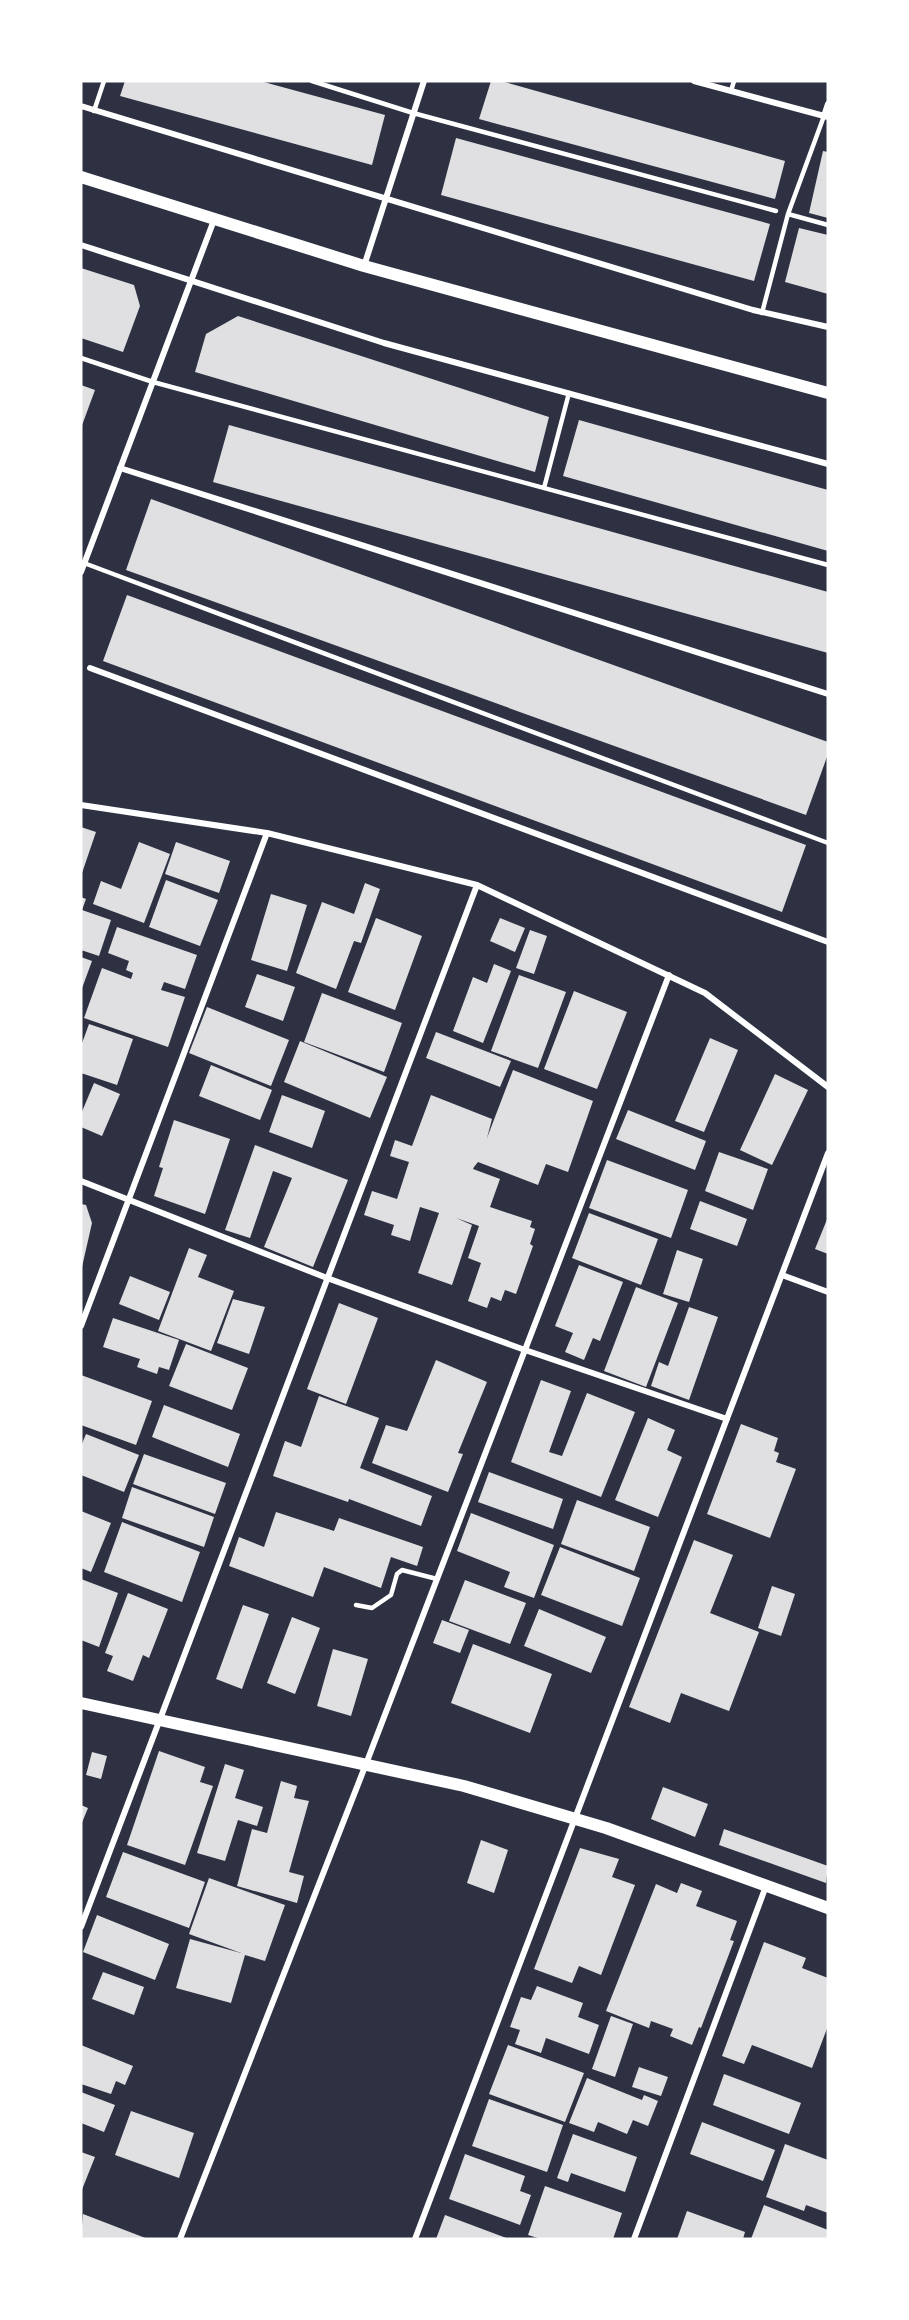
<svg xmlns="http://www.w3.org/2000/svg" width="909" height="2320" font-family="Overpass,sans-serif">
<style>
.building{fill:#e0e0e3}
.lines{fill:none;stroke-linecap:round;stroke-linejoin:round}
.service{stroke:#fff;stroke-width:4.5}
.minor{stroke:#fff;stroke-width:6}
.secondary{stroke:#fff;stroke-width:12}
</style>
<rect width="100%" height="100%" fill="#2d3142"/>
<path class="building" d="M125 81H260L385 115 372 165 120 96Z
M491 81H501L785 161 775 199 479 119Z
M456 138 770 224 754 281 441 195Z
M823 151 828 152V218L809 213Z
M799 228 828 235V294L785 282Z
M81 268 134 285 140 306 123 352 81 338Z
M238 316 549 417 535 472 195 372 206 334Z
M81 385 95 390 81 428Z
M579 420 828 490V551L563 476Z
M229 425 828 592V653L213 482Z
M151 499 828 742V754L806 815 126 570Z
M127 595 806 845 782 912 103 661Z
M81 827 96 832 81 876Z
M139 842 170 854 144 923 93 904 101 881 121 889Z
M176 842 230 861 219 893 165 874Z
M166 880 218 900 200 946 149 927Z
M365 883 380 889 361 943 354 941 336 989 296 973 322 902 354 914Z
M271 894 307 905 287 971 251 960Z
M81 897 86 899 82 910 111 920 99 956 81 950Z
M376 918 422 936 395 1010 348 992Z
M500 918 525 928 515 952 490 941Z
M117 927 197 955 185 989 164 982 161 990 185 997 168 1047 84 1018 102 968 131 979 133 973 126 970 129 961 108 953Z
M530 930 547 936 534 974 516 968Z
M81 957 92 961 81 991Z
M494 964 511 971 483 1043 453 1031 473 977 487 983Z
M257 974 295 987 283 1021 245 1007Z
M519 975 566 992 538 1068 491 1051Z
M574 991 627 1012 597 1089 544 1069Z
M322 993 402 1023 384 1072 304 1042Z
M207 1007 289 1040 271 1086 189 1053Z
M89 1024 133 1039 117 1085 81 1073V1046Z
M436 1032 511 1061 500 1087 426 1058Z
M710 1038 738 1050 704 1132 675 1121Z
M300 1041 387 1077 370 1118 284 1082Z
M211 1065 272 1090 260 1120 199 1096Z
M513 1070 593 1101 568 1172 546 1164 538 1185 478 1162 474 1167 473 1169 500 1179 490 1207 532 1221 530 1227 535 1229 530 1244 533 1246 516 1294 505 1290 501 1301 491 1297 487 1308 468 1301 481 1263 468 1258 479 1226 456 1218 472 1225 452 1285 418 1273 439 1213 420 1207 410 1241 391 1235 394 1225 364 1215 372 1191 397 1199 409 1162 390 1156 395 1140 412 1146 431 1095 492 1119 487 1138Z
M775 1074 808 1090 772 1165 740 1150Z
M94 1083 120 1094 102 1136 81 1127V1114Z
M282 1095 325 1111 312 1148 269 1132Z
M628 1110 706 1141 695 1170 616 1139Z
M174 1120 230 1139 205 1214 154 1196 163 1168 159 1167Z
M255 1145 348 1180 313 1267 264 1247 292 1178 273 1171 250 1238 225 1230Z
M719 1152 768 1169 753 1210 705 1191Z
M607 1160 688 1190 671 1238 589 1208Z
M700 1201 747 1219 737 1246 690 1229Z
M81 1204 86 1205 92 1223 82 1267Z
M589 1213 658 1239 641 1285 572 1258Z
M828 1217V1254L815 1249Z
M189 1248 207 1255 198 1277 234 1291 211 1351 158 1331Z
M677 1250 703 1259 689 1302 663 1294Z
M579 1265 623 1282 600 1341 593 1338 584 1360 565 1352 573 1333 555 1326Z
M130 1276 170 1292 159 1320 119 1304Z
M636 1287 678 1303 646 1387 604 1371Z
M233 1299 265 1307 249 1354 217 1343Z
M339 1303 378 1318 346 1404 307 1389Z
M689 1307 718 1317 689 1400 651 1386 659 1362 668 1366Z
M113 1318 179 1340 169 1370 159 1367 157 1374 137 1367 140 1359 103 1347Z
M186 1344 248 1368 232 1410 169 1386Z
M436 1360 487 1382 458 1453 463 1454 448 1492 372 1463 386 1425 407 1431Z
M81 1375 152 1401 136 1445 81 1425Z
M541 1380 571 1391 549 1452 562 1456 587 1393 635 1412 601 1497 511 1462Z
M319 1396 379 1418 360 1468 432 1496 421 1526 349 1499 348 1502 273 1476 285 1441 301 1447Z
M164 1405 240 1434 228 1467 152 1437Z
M648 1418 675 1430 667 1450 682 1457 658 1517 615 1500Z
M741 1424 778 1438 774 1451 779 1453 776 1462 796 1469 770 1538 707 1514Z
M86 1434 139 1455 124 1492 81 1475V1446Z
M144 1454 226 1483 215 1514 133 1484Z
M489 1472 563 1499 553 1529 478 1502Z
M132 1487 214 1517 204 1547 122 1518Z
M577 1500 650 1527 634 1571 561 1544Z
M81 1511 111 1523 91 1572 81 1568Z
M276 1512 334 1531 339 1518 423 1547 417 1566 391 1557 381 1588 324 1567 313 1597 229 1566 239 1537 264 1547Z
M471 1513 554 1545 534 1598 504 1587 510 1572 457 1551Z
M122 1522 200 1552 182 1602 104 1572Z
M694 1540 733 1555 710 1613 759 1632 729 1711 681 1693 670 1723 629 1707Z
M560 1547 640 1578 622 1626 541 1595Z
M81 1579 118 1593 99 1647 81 1640Z
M465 1580 526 1603 510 1644 449 1621Z
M772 1586 795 1594 781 1636 758 1628Z
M128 1593 168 1609 149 1658 143 1655 133 1681 107 1671 113 1656 105 1653Z
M243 1605 269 1614 242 1689 216 1679Z
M539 1609 606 1637 591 1673 524 1646Z
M292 1617 320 1628 295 1694 267 1683Z
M442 1620 469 1630 460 1653 433 1643Z
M473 1644 552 1674 530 1733 451 1703Z
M333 1649 368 1659 351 1716 317 1706Z
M159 1751 205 1767 200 1782 213 1786 185 1865 127 1845Z
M92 1752 107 1756 101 1779 86 1775Z
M225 1764 244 1770 235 1798 263 1807 257 1826 238 1820 225 1861 197 1853Z
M281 1781 297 1786 294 1798 309 1801 289 1872 304 1876 297 1903 237 1886 252 1829 267 1833Z
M663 1787 708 1804 695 1837 651 1819Z
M81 1805 88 1808 81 1825Z
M724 1829 828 1866 826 1883 719 1845Z
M481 1840 508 1850 494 1893 467 1883Z
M580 1848 619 1859 612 1877 635 1885 601 1975 579 1966 572 1983 534 1969Z
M123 1852 205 1882 189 1928 106 1897Z
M209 1878 285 1905 265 1961 245 1955 231 2003 176 1988 190 1939 241 1953 189 1934Z
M681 1883 702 1891 696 1906 737 1921 730 1940 734 1941 701 2028 699 2027 692 2045 670 2036 673 2029 651 2021 649 2028 606 2011 656 1884 677 1893Z
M97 1915 169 1944 155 1980 83 1952Z
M764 1942 806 1958 802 1968 828 1978V2026L812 2068 752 2045 744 2064 722 2056Z
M103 1972 144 1987 134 2015 92 1999Z
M537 1986 583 2003 578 2017 599 2025 589 2054 546 2038 541 2053 515 2044 520 2030 510 2027 521 1997 531 2000Z
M611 2016 633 2024 615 2077 592 2069Z
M81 2045 133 2066 125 2085 116 2081 111 2094 81 2084Z
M508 2045 584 2073 565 2122 489 2094Z
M639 2067 668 2077 661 2096 632 2087Z
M724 2074 801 2103 789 2134 713 2105Z
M587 2078 642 2100 644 2095 658 2101 648 2126 633 2120 627 2134 598 2122 594 2132 569 2123Z
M81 2092 115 2105 104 2132 81 2123Z
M489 2099 563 2125 547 2172 472 2146Z
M131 2111 194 2133 179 2178 115 2155Z
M702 2122 775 2150 763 2181 690 2154Z
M573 2134 637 2157 625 2192 571 2173 568 2182 557 2178Z
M785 2144 828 2160V2213L806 2205 804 2211 766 2197Z
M81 2152 95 2157 81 2192Z
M465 2154 525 2176 520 2191 531 2195 520 2225 449 2199Z
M545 2186 622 2213 613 2239H541L528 2235Z
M764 2205 828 2230V2239H751Z
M687 2211 745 2232 743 2239H677Z
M83 2214 148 2239H81Z
M445 2215 509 2239H436Z"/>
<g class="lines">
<path class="service" d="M312 81 413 113 776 211
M731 91 734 81
M94 111 104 81
M788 214 828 225
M762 313 788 214 824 116
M81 358 153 382 828 565
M544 488 569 393
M84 563 828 843
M356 1605 372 1608 391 1595 397 1574 402 1570 437 1579"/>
<path class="minor" d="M694 81 828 117
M81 106 753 310 828 327
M824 116 828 104
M81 245 384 343 828 464
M364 266 424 81
M120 468 828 694
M81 572 214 220
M90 668 828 942
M81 805 267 833 477 885 705 993 828 1087
M81 1181 327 1278 525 1350 727 1419
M782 1275 828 1292
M81 1326 267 833
M81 1927 477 885
M180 2239 366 1764 669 975
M415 2239 828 1153
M634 2239 766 1886"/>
<path class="secondary" d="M81 177 364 266 828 393
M81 1703 464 1786 606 1828 828 1908"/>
</g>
<rect width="909" height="2320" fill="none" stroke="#ffffff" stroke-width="165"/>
</svg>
